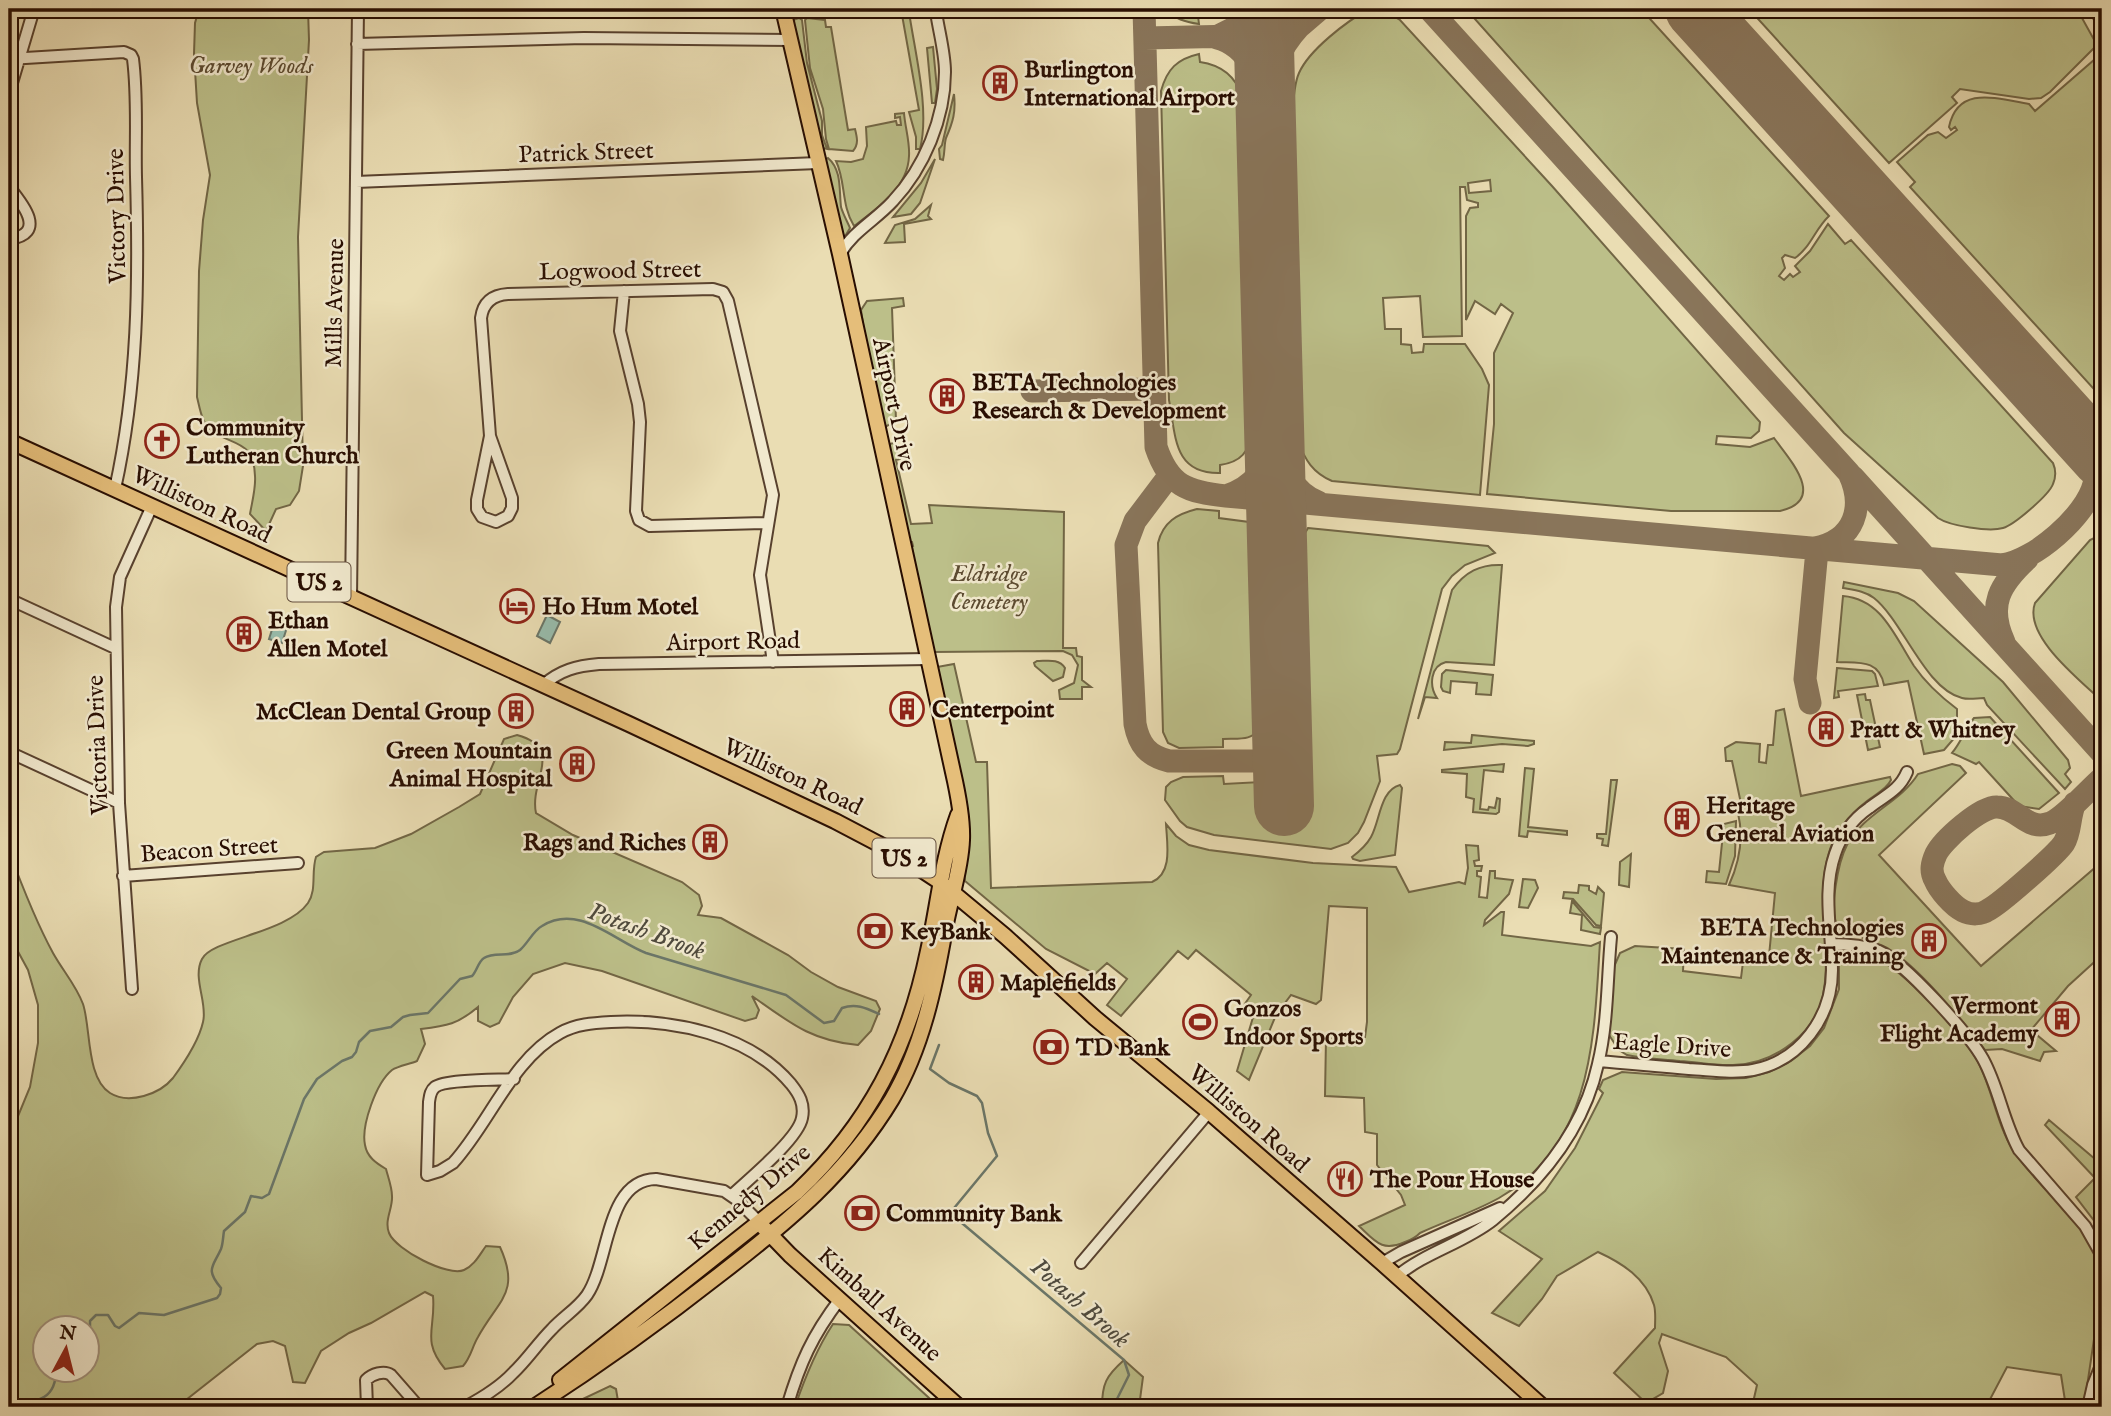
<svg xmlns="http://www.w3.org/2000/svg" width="2111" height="1416" font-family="'IM FELL English',serif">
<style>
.green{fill:#bcbf89;stroke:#726645;stroke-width:2;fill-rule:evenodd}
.water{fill:#98bcac;stroke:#6b7668;stroke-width:2}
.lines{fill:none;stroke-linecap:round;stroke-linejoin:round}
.stream{stroke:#6b7668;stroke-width:2.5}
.taxiway{stroke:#89755a;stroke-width:23}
.runway{stroke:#89755a;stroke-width:60}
.minor-tunnel{stroke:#cdbe98;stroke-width:10;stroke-dasharray:10 5;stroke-linecap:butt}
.minor-casing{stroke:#58412e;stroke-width:14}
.major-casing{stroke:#280d01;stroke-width:18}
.minor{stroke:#f1e9ce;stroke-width:10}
.major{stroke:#e5be7a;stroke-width:14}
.labels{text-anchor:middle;stroke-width:5;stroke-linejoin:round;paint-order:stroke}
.shield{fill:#f1e9ce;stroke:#644f3e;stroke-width:2}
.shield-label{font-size:23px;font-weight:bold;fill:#280d01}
.park-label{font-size:24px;font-style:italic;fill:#5c4b31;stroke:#f1e9ce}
.poi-label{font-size:24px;font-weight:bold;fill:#280d01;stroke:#f1e9ce;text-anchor:start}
.street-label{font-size:24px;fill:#280d01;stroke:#f1e9ce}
.water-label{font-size:26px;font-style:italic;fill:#4f4a3d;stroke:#f1e9ce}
</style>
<rect width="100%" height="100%" fill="#eaddb3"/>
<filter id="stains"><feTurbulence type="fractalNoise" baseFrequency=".00286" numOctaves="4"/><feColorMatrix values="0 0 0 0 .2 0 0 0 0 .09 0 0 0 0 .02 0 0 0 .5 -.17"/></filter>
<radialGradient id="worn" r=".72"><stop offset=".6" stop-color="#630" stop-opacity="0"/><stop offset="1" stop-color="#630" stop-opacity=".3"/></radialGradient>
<path class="green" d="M199 9H308L309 40 298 237 303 466 299 491 290 505 276 509 266 531 250 514C252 502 256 488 255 476 254 441 235 446 213 432 202 425 200 409 197 397L199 271 203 220 210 175 197 103 194 54 195 23Z
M1165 9H1221L1198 16 1199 24C1185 22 1175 19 1165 9Z
M1369 9H1381L1400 20 1552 186 1760 422 1759 431 1751 438 1717 436 1716 444 1750 447 1774 438C1789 459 1828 500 1780 511H1671L1487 494 1494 424V353L1513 313 1501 304 1495 314 1475 301 1466 320V216L1470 208 1478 207V203L1467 200 1465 187H1460L1462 336 1423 337 1420 296 1383 298 1385 329H1401V344L1411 345 1412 353 1423 352 1424 344H1465L1482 369 1489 385 1480 495 1332 481C1313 473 1305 460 1298 441 1296 357 1295 274 1293 190 1293 163 1289 95 1299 73 1309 50 1347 21 1369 9ZM1490 180 1491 191 1469 193 1468 183Z
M1466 9H1641L1829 216C1815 229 1811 247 1795 258L1785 255 1782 258 1785 268 1779 276 1784 280 1790 274 1793 277 1800 272 1795 266 1810 251 1828 224 1845 244 1851 240 2053 463C2056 470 2056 477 2053 484 2049 495 2014 525 2003 528 1989 532 1950 526 1938 518L1844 433Z
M1749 9H2077L2097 45 2050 92 2041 98 2029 99 1960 89 1952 97 1957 103 1889 163Z
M909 12C915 53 930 110 920 149H916V137L909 112 919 110 902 15 908 16Z
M799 18 802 20 807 63 822 121V135L827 149 822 148 793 20Z
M807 18 825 20 826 27H831L848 130 855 129C857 137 859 144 853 151L829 149 826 139 823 109 810 68 805 20Z
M933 47 937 89 935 103H932L927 48Z
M2102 53V398L1910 187 1915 182 1897 162 1928 135 1938 132 1946 138 1957 130 1955 127 1951 130 1949 127C1958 84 1998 99 2029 104L2035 111Z
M1199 54 1200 62C1221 65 1235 75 1242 96L1252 432C1249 452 1241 462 1220 465V473C1173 474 1176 436 1169 400L1161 91C1167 69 1177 59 1199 54Z
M954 94C956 112 953 122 946 138 944 145 945 152 943 160L940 159 939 149 942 145Z
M904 113C905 127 910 142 909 156 908 188 877 209 854 226 841 205 846 182 836 161L851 162 863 159 867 146 866 127 896 121 897 125H901L900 117 895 118V114Z
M828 158C842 170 839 190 841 207 843 214 847 221 850 228L844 238 825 160Z
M935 159 920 203 911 214 893 217 921 183Z
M931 205 928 216 931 219 904 224 905 242 885 243 895 225 915 219Z
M903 298 904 306 892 308 896 421 885 427 868 358 861 310 867 301Z
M893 443 897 445 900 459 896 460 911 524 932 523 929 505 1064 512 1063 648H1076L1077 656 1082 657V680L1091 687H1082V699H1060L1059 690 1074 683 1078 665 1072 655 1063 651 933 652 909 547 913 546 912 542H908L887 445Z
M1197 509 1219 511V518L1249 522 1254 535 1259 727C1253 742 1237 738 1223 739V747L1179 748 1168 743 1163 732 1158 543C1163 522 1177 514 1197 509Z
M1308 528 1488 546 1495 553 1465 565 1452 576 1442 589 1400 749 1397 754 1377 756 1380 781 1364 822 1358 833 1348 843 1331 849 1214 835 1187 827 1180 821 1165 800 1166 787 1171 782 1183 777 1223 776 1224 784 1261 782V807L1307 804 1301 540Z
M2102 534V701C2080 680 2023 636 2035 603L2090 540Z
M1502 565 1494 665 1446 662C1430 666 1429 686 1437 698L1425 697 1418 719 1452 590C1465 572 1480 564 1502 565Z
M1844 582 1898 593 1914 601 2003 682 2068 760 2070 768 2065 774 2071 782 2065 789 1987 705 1984 698C1977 698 1969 700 1962 698 1925 689 1903 621 1874 598 1865 591 1854 590 1843 588Z
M1843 596C1882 599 1895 637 1914 666 1925 682 1941 697 1957 709V735L1944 750 1924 754 1908 681 1884 685C1879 659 1859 663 1837 662Z
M1037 661C1047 661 1059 658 1065 668L1063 677 1053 681 1035 666 1034 663Z
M954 664 976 762H987L991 888 1152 882C1173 873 1167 844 1166 824L1176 836 1189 845 1209 850 1313 863 1396 867 1409 892 1459 882 1465 884 1468 868 1466 845 1478 846 1479 860 1474 861 1475 866H1482L1481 871H1477V876L1481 877 1479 897 1487 898 1490 871H1495V878L1513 880 1509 894 1485 920 1484 925 1501 912H1504L1502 935 1591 946 1600 942C1594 1037 1594 1144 1499 1198 1474 1212 1446 1221 1420 1233 1415 1238 1411 1240 1405 1242 1382 1252 1376 1242 1359 1226L1405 1205 1401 1195 1377 1165V1134L1365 1132 1364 1098 1325 1096 1326 1038 1365 1037 1367 1022V908L1329 906 1321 1000 1316 1004 1291 995 1276 1015 1249 1080 1237 1071 1254 1014 1244 1005 1251 995 1196 950 1188 959 1178 951 1121 1016 1107 1005 1127 979 1107 963 1095 974 1046 949 965 881 937 667Z
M1837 668 1872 671 1875 674 1878 686 1838 691 1839 697 1834 698Z
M1446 670 1493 675 1491 695 1476 694 1477 683 1451 681 1450 693 1443 691 1441 687 1442 674Z
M1865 694 1866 700H1870L1880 747 1868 750 1857 695Z
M1784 709 1801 796 1890 777 1891 780C1887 789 1875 795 1867 801 1850 814 1833 835 1828 856 1816 899 1831 945 1824 989 1819 1032 1775 1064 1733 1065 1716 1066 1698 1062 1680 1061 1663 1059 1645 1059 1627 1055L1619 1050 1609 1035 1613 969 1620 953 1635 946 1684 949 1683 971 1741 978 1744 954 1769 956 1775 893 1729 885C1739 863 1744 838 1738 813H1743L1732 761H1726L1725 748 1736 742 1760 744 1759 762 1766 763 1768 745H1773L1776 711Z
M1990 717 2059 793 2039 809 2019 806 1979 762 1976 764 1952 753C1962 741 1965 729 1974 718Z
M517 735C565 748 529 781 536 813L573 835 682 882 699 895 702 906 698 915 721 918 788 955 811 972 838 987 876 1001 880 1009 871 1031 858 1045C811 1041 789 1022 752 996L759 1010 756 1018 745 1021 602 971 565 963 533 974 513 997 499 1023 490 1027 478 1021V1007C458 1024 447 1026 421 1029L425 1044 417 1061C410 1064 398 1066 392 1070 376 1083 361 1126 365 1145 367 1157 376 1163 386 1169 388 1177 392 1187 392 1196 393 1208 384 1220 389 1233 396 1250 448 1277 464 1270 474 1266 480 1254 486 1246L500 1247C521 1293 498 1300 478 1337 472 1347 471 1357 463 1366L445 1369C421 1340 436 1329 433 1296L425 1292 371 1323 349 1333 321 1351 305 1383 293 1382 285 1346 273 1341 257 1344 177 1407H9V1138L30 1087 38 1043V1005L28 970 9 935V851C22 886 35 920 53 953 63 971 76 985 83 1004 91 1028 86 1078 110 1093 129 1105 160 1094 173 1078 184 1063 199 1040 203 1022 208 1003 192 978 202 959 212 939 287 933 308 903 317 890 311 872 316 857L324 852 375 848 411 834 459 807 480 794 504 739ZM88 1328V1370H46V1328Z
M1472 735 1534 741V744L1528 746 1502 744 1444 750 1445 742 1471 743Z
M1504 764 1503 772 1484 770 1480 809 1488 810 1489 807 1495 808 1497 798 1500 799 1499 812 1496 814 1473 812 1474 799 1466 797 1467 774 1442 772V770Z
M1952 764 1960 766 1966 773 1879 855 1981 966 2097 866 2102 872V955L2068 986 2031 1030 2056 1051 2044 1052 2040 1061 2002 1049 1985 1050C1960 1019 1922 970 1889 949 1880 943 1841 931 1839 928 1827 914 1839 860 1847 845 1864 813 1900 803 1918 774Z
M1525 768 1534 769 1528 827 1567 831V835L1528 831 1527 837 1519 836Z
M1611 780H1617L1608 846 1602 845 1603 839 1597 838V834H1606Z
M1400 785 1402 788 1395 855 1360 861 1353 859 1352 857C1360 851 1366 846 1371 837 1380 821 1380 790 1400 785Z
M1736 821 1735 856 1726 884 1706 882 1707 871 1719 872 1724 824Z
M1631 854 1629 887 1619 885 1620 862Z
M1523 879 1535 880 1538 888 1528 908 1519 907Z
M1579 885 1589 886V890L1596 894 1598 887 1604 893 1601 926 1596 925 1573 899 1563 898 1564 892 1578 893Z
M1572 901 1594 927 1601 928 1600 934 1581 930 1582 915 1570 913Z
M1856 955C1867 955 1878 958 1886 964 1912 980 1967 1039 1980 1066 1993 1093 1997 1124 2013 1150 2040 1194 2102 1227 2102 1285L2084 1407H2066L2061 1375 2007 1367 1986 1407H1752L1757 1385 1726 1357 1662 1334 1659 1343 1668 1371 1663 1393 1646 1403 1614 1373 1655 1328C1655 1321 1656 1312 1654 1305 1646 1278 1622 1263 1598 1252L1557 1276 1542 1299 1519 1326 1492 1313 1542 1259 1499 1231 1545 1191 1575 1148 1603 1093 1599 1089 1603 1080 1622 1072 1716 1079 1746 1078 1769 1072 1791 1061 1810 1046 1824 1028 1839 989V965L1841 960Z
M2049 1120 2102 1165V1231L2076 1197 2095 1178 2045 1125Z
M833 1324 849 1325 939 1407H795C805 1377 816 1350 833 1324Z
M1124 1360 1143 1377 1139 1407H1102C1102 1384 1106 1376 1124 1360Z
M610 1386 616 1389 619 1407H566Z"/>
<path class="water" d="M547 615 560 622 550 643 537 636Z
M276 617 289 621 282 643 269 639Z"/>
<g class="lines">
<path class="stream" d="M939 1045 930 1069 949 1083 977 1096 982 1103 988 1133 997 1156 950 1213 1124 1360 1129 1375 1113 1407
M88 1341 90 1335V1321L96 1315H108L115 1326 119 1328 139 1313 164 1315 217 1298 220 1294 221 1288C205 1269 213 1267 221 1249 223 1244 223 1237 224 1231L245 1212 251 1196 262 1198 269 1194 304 1099 317 1079 342 1061 352 1057 356 1052 359 1042 370 1031 391 1027 403 1017 410 1015 428 1013 460 979 472 976C477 971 478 962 484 958 494 951 510 958 520 950 528 943 533 931 542 926 579 903 614 941 646 953L786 995 824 1023 834 1021 842 1008C856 1003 866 1008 879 1014
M11 1407 14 1401C39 1403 56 1398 56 1370"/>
<path class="taxiway" d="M1144 9 1156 447C1169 486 1187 492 1226 496L2002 565C2034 561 2086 516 2094 484 2097 472 2093 458 2091 445
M1429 9 1849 473C1865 507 1855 540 1815 548
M2100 9 2102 13
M1218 36 1238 26 1251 9
M1145 38 1281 35 1299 27 1320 9
M1217 38C1250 47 1258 78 1266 108
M1267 103C1273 71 1276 52 1299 27
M1032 391 1154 389
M1169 476 1135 521 1126 545 1135 724C1139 745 1148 756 1169 761H1261C1280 751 1281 737 1282 716
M1853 477 2102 753
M1226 496C1254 487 1268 468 1272 438 1273 429 1272 419 1274 410 1278 421 1276 433 1278 444 1282 468 1294 493 1318 502
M1255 499C1278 510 1275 530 1278 552
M2004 642C1987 605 2000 584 2027 559
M1810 703 1805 679 1817 550
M2075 803C2069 815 2071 832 2064 843 2057 854 2000 904 1988 910 1981 915 1971 915 1963 911 1953 906 1939 890 1935 880 1930 871 1932 863 1936 854 1943 840 1981 806 1997 807 2018 807 2027 832 2050 823 2064 818 2090 788 2102 778"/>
<path class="runway" d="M1263 9 1284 806
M1695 9 2102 458"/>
<path class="minor-tunnel" d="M914 9 915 15"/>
<g class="minor-casing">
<path id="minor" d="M357 44 584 38 791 40
M9 59 124 52 131 55 133 59C138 98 135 138 136 177 139 282 138 385 115 489
M9 93 34 9
M356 182 818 163
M9 187C22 203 48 234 9 239
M840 254C853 231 876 220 893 201 924 168 945 118 945 72 945 53 939 32 936 12
M624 291 620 331 638 404 640 422 636 511 639 520 650 526 768 523
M490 436 512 498V508L508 516 496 522 482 517 477 509V500L490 436 481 318C483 303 492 295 508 294L713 289 723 292 728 301 773 495 760 575 773 662
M351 598 358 9
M9 599 115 648
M543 685C561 670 576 666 599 664L928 659
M9 752 119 803
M123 876 298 863
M1831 944C1847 944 1863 945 1879 951 1904 962 1969 1034 1983 1059 1999 1088 2003 1121 2019 1150L2085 1226 2102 1256
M132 989 119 803 116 607 120 577 152 506
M1599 1061C1629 1064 1659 1066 1689 1069 1710 1070 1732 1074 1753 1070 1800 1061 1832 1017 1832 970 1832 932 1822 891 1835 854 1841 836 1853 819 1869 808 1884 796 1899 791 1907 772
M514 1079C499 1080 445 1079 435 1087 430 1091 430 1096 429 1102L427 1175 440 1171 453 1163C489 1124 512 1059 560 1033 576 1024 593 1023 611 1022 673 1019 749 1034 791 1084 799 1094 805 1104 802 1118 798 1139 749 1179 732 1195
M1081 1263 1209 1112
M1382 1263 1401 1252 1500 1208
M1397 1276C1426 1252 1464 1243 1493 1220 1543 1179 1584 1128 1598 1064 1608 1023 1607 979 1611 937
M367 1407 366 1380C372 1374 384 1370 391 1375L419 1407
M465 1407C482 1398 499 1388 513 1373 527 1360 538 1343 552 1329 563 1317 578 1308 587 1295 610 1261 605 1180 656 1179L724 1191 737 1200 760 1223
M787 1407C800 1363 812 1336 840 1299
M2088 1407 2093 1385 2102 1363"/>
</g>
<g class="major-casing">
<path id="major" d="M9 441 629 724 835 821 896 853 940 882 1005 936 1095 1018 1209 1112 1382 1263 1543 1407
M764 1228 790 1255 959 1407
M560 1380 797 1192C869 1124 908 1048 928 951 938 906 942 859 958 815
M534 1407C599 1365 662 1320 723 1272 789 1221 848 1172 892 1099 922 1048 935 987 945 929 950 900 961 870 962 840 963 818 958 794 953 772L840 254 783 9"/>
</g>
<use href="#minor" class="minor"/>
<use href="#major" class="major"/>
</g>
<defs>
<g id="building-ring" transform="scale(1.75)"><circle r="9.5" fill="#f1e9ce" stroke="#8f2418" stroke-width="1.5"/><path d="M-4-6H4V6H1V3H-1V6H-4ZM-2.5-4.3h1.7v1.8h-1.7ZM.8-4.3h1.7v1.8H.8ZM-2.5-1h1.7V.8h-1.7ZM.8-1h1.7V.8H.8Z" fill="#8f2418"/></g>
<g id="church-ring" transform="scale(1.75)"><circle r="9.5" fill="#f1e9ce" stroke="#8f2418" stroke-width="1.5"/><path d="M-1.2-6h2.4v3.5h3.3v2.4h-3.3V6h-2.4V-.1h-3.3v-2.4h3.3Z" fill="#8f2418"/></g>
<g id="hotel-ring" transform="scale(1.75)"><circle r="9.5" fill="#f1e9ce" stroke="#8f2418" stroke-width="1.5"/><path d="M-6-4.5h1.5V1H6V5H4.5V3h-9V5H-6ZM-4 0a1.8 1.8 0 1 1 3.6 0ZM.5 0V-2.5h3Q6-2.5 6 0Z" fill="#8f2418"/></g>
<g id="bank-ring" transform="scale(1.75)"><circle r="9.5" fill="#f1e9ce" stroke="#8f2418" stroke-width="1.5"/><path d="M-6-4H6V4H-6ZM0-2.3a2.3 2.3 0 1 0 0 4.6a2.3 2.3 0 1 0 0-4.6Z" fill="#8f2418"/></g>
<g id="stadium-ring" transform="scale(1.75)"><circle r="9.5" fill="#f1e9ce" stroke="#8f2418" stroke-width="1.5"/><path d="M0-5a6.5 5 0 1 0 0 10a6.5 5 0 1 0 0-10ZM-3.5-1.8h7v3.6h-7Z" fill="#8f2418"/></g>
<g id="restaurant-ring" transform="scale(1.75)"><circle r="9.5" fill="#f1e9ce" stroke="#8f2418" stroke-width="1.5"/><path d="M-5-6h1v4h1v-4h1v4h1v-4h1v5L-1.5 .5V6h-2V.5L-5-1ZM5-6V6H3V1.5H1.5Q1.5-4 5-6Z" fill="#8f2418"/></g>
</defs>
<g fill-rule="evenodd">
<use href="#building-ring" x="1000" y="83"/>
<use href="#building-ring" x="947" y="396"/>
<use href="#church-ring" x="162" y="441"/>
<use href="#hotel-ring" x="517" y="606"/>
<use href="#building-ring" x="244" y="634"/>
<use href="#building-ring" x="907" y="709"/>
<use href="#building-ring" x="516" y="711"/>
<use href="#building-ring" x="1826" y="729"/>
<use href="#building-ring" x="577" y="764"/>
<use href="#building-ring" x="1682" y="819"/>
<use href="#building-ring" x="710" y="842"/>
<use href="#bank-ring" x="875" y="931"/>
<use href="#building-ring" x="1929" y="941"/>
<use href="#building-ring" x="976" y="982"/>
<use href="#building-ring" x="2062" y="1019"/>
<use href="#stadium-ring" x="1200" y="1022"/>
<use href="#bank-ring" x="1051" y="1047"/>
<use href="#restaurant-ring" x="1345" y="1179"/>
<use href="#bank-ring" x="862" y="1213"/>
</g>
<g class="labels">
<g class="shield">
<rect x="287.5" y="562.5" width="63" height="39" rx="5"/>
<rect x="872.5" y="838.5" width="63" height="39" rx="5"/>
</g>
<g class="shield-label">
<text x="319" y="590">US 2</text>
<text x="904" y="866">US 2</text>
</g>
<g class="park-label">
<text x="251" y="73">Garvey Woods</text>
<text x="989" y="581">Eldridge<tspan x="989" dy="28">Cemetery</tspan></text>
</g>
<g class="poi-label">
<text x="1024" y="77">Burlington<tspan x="1024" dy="28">International Airport</tspan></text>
<text x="972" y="390">BETA Technologies<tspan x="972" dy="28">Research &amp; Development</tspan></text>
<text x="186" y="435">Community<tspan x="186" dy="28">Lutheran Church</tspan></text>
<text x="542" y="614">Ho Hum Motel</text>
<text x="268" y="628">Ethan<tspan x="268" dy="28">Allen Motel</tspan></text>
<text x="932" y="717">Centerpoint</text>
<text x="491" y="719" text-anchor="end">McClean Dental Group</text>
<text x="1850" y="737">Pratt &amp; Whitney</text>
<text x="552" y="758" text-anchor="end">Green Mountain<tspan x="552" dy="28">Animal Hospital</tspan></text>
<text x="1706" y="813">Heritage<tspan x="1706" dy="28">General Aviation</tspan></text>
<text x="686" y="850" text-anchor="end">Rags and Riches</text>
<text x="1904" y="935" text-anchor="end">BETA Technologies<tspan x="1904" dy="28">Maintenance &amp; Training</tspan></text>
<text x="900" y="939">KeyBank</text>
<text x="1000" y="990">Maplefields</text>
<text x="2038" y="1013" text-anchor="end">Vermont<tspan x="2038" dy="28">Flight Academy</tspan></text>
<text x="1224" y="1016">Gonzos<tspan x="1224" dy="28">Indoor Sports</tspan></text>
<text x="1076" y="1055">TD Bank</text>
<text x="1370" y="1187">The Pour House</text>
<text x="886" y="1221">Community Bank</text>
</g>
<g class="street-label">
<text transform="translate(586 152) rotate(-2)" y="8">Patrick Street</text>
<text transform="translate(116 216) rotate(-91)" y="8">Victory Drive</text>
<text transform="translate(620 270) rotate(-1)" y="8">Logwood Street</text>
<text transform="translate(334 303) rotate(-89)" y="8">Mills Avenue</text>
<text transform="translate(895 404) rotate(78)" y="8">Airport Drive</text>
<text transform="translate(202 504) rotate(25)" y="8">Williston Road</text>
<text transform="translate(733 641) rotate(-1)" y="8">Airport Road</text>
<text transform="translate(97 745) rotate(-92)" y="8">Victoria Drive</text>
<text transform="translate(793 776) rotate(25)" y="8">Williston Road</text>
<text transform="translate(209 849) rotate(-4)" y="8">Beacon Street</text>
<text transform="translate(1672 1045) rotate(4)" y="8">Eagle Drive</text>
<text transform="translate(1249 1118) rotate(41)" y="8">Williston Road</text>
<text transform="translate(749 1197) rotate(-40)" y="8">Kennedy Drive</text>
<text transform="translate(880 1304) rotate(42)" y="8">Kimball Avenue</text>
</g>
<g class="water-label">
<text transform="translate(647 930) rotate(20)" y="9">Potash Brook</text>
<text transform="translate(1081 1302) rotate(41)" y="9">Potash Brook</text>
</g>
</g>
<rect width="2111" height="1416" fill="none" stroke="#eaddb3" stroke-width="35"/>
<rect x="10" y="10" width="2090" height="1395" fill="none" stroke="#280d01" stroke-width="3.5"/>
<rect x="18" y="18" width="2076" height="1381" fill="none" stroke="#280d01" stroke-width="2"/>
<g transform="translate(66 1349) rotate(7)"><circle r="33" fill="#f1e9ce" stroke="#a1917c" stroke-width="2"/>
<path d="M0-5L12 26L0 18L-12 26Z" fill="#8f2418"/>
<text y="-10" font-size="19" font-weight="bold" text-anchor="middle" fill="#280d01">N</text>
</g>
<rect width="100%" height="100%" filter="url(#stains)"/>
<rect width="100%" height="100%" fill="url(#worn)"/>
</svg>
